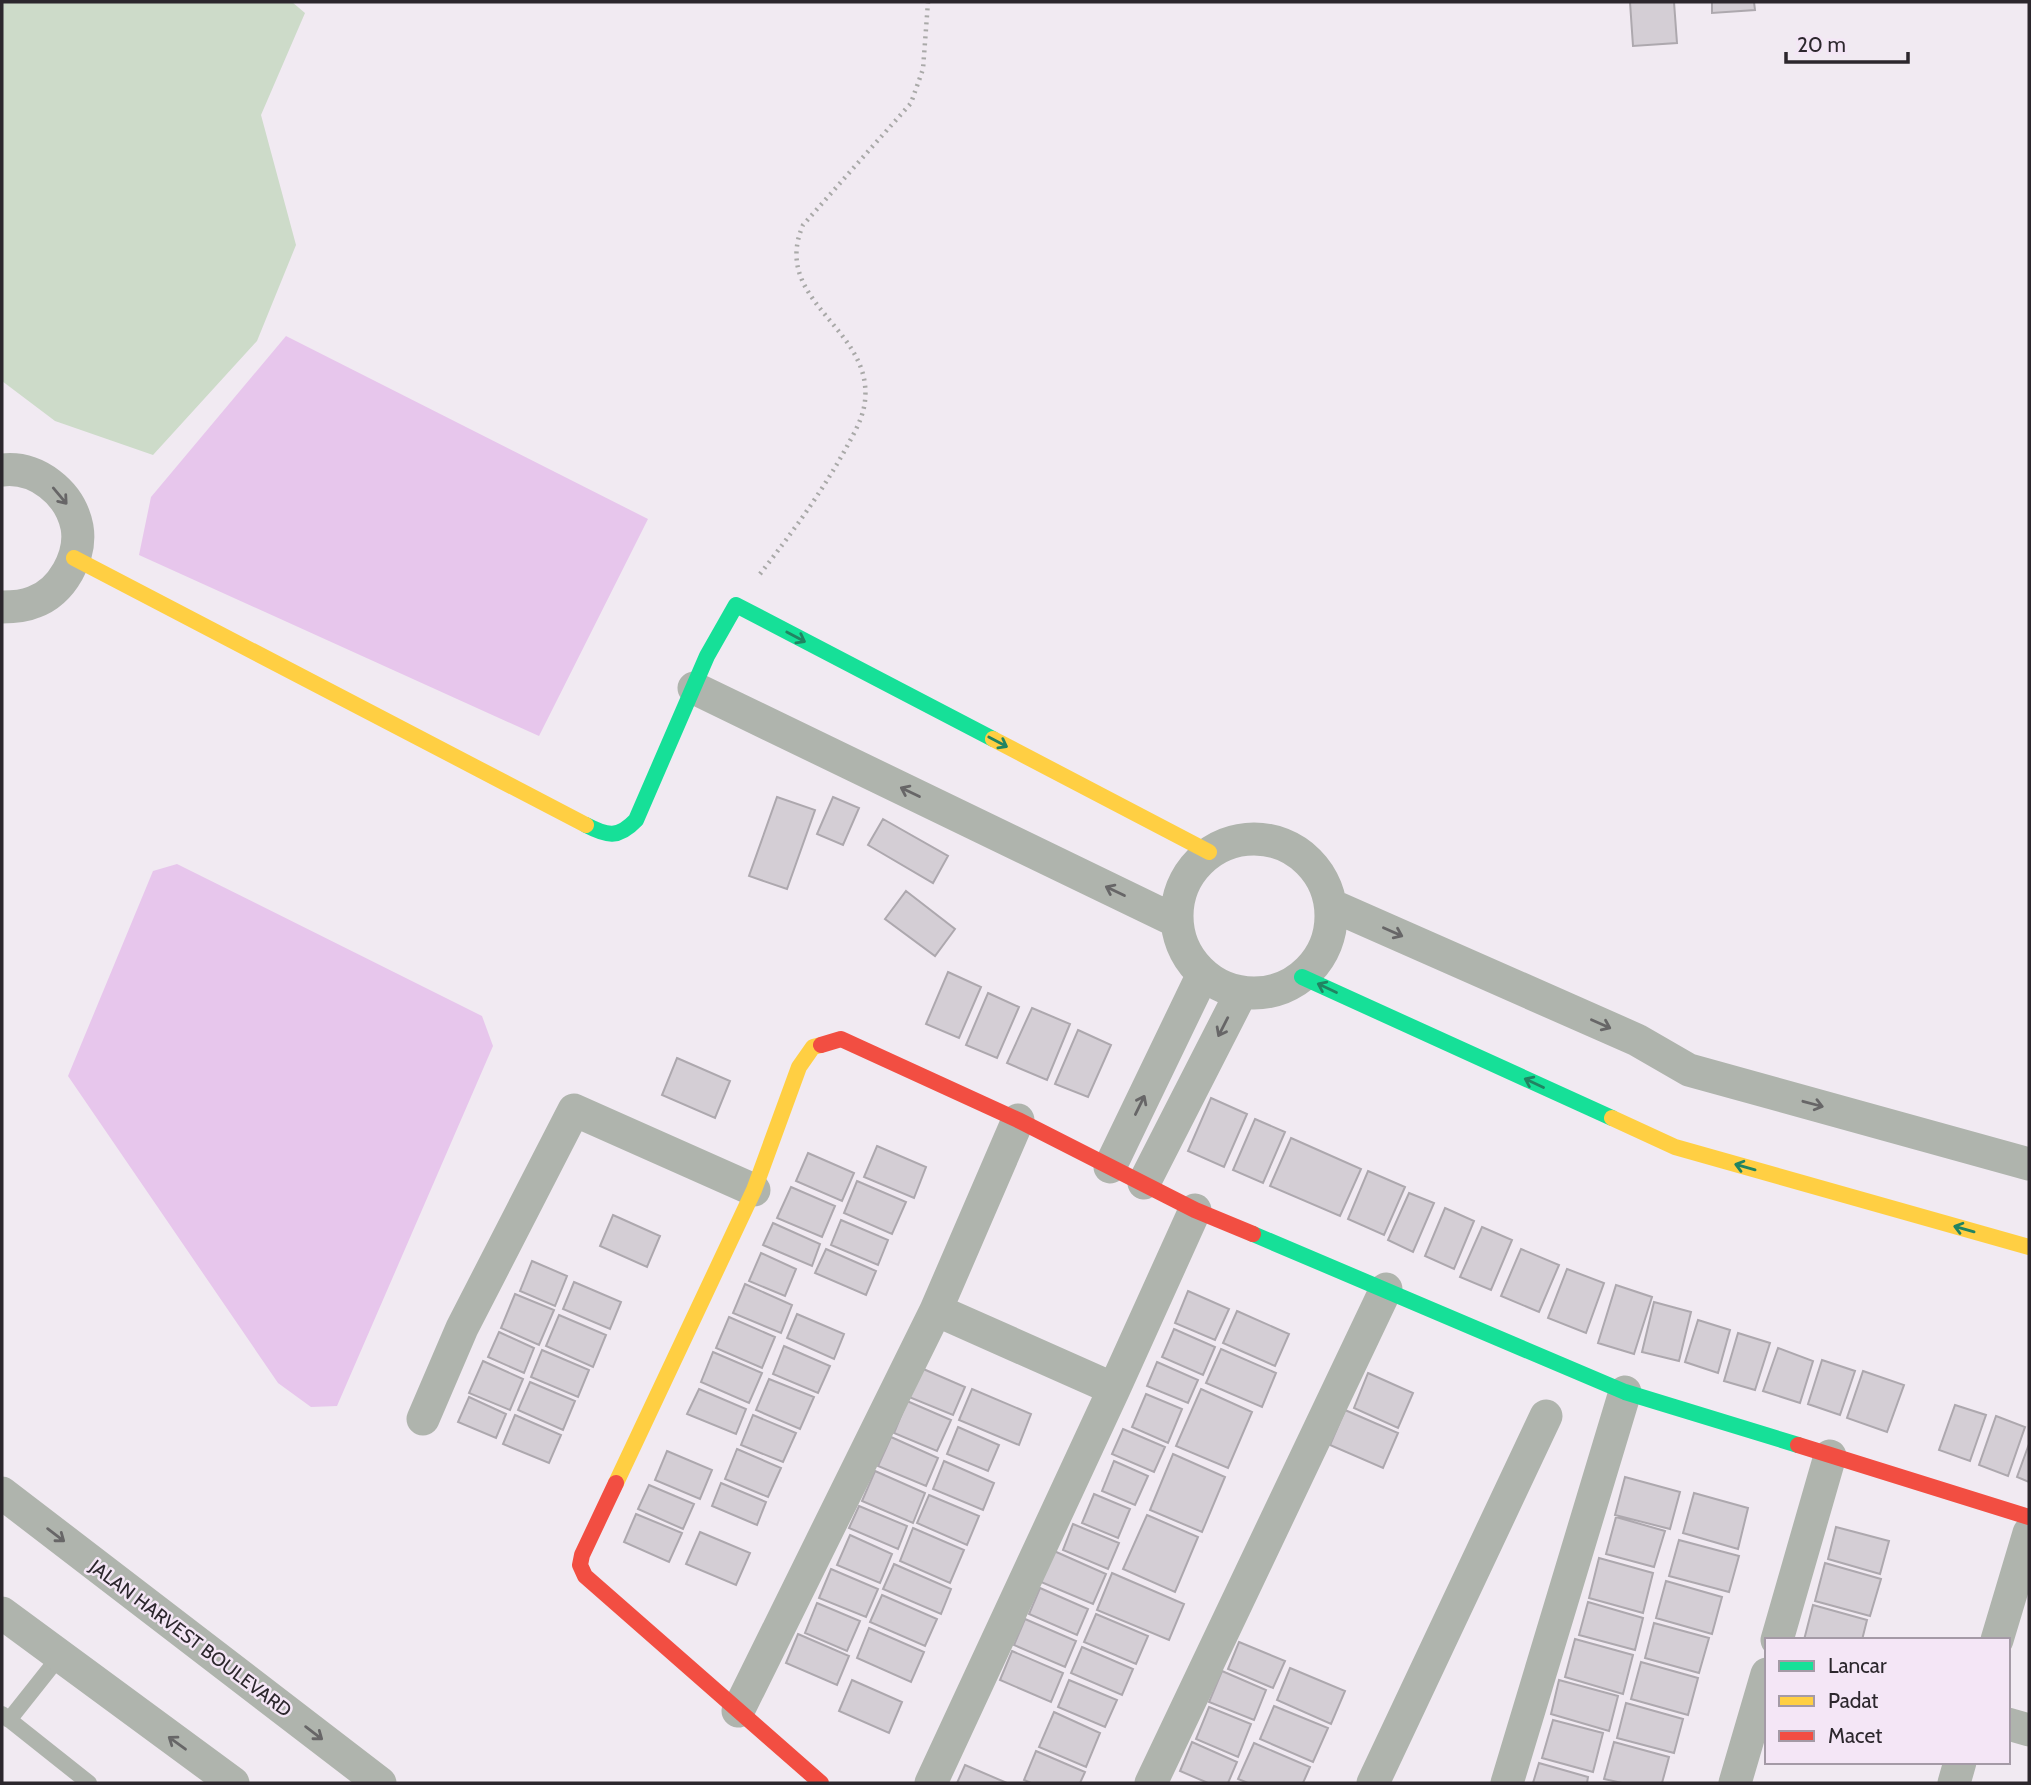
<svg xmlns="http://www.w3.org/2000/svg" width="2031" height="1785" font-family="Cabin,sans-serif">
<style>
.green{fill:#cddbc9}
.water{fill:#e7c6ec}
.building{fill:#d4ced5;stroke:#ada8ae;stroke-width:2}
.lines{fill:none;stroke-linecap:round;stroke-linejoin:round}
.path{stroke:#a9a9a8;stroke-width:4.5;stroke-dasharray:2 5;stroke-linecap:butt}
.lane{stroke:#afb4ad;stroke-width:16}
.street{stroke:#afb4ad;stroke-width:33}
.fast{stroke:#16e098;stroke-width:16}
.slow{stroke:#ffcf43;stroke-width:16}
.jam{stroke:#f24e42;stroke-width:16}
.oneway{stroke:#676667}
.oneway2{stroke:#218462}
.labels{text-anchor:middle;stroke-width:5;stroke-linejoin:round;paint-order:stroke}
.street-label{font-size:19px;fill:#2c272d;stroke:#f4e6f6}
</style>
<rect width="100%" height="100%" fill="#f1eaf2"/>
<path class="green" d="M2 2H292L305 13 261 115 296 245 257 341 153 455 55 421 2 381Z"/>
<path class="water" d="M286 336 648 519 539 736 139 555 151 497Z
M177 864 482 1016 493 1046 337 1406 311 1407 278 1383 68 1076 153 871Z"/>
<path class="building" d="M1630 2H1674L1677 43 1633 46Z
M1712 2H1754L1755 10 1712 13Z
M777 797 815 810 787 889 749 876Z
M833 797 859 808 843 845 817 834Z
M883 819 948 856 933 883 868 845Z
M906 891 955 929 935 956 885 919Z
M948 972 981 987 959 1038 926 1024Z
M988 993 1019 1007 997 1058 966 1045Z
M1032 1008 1070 1024 1047 1080 1007 1063Z
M1078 1030 1111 1045 1088 1097 1055 1084Z
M677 1058 730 1081 715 1118 662 1095Z
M1211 1098 1247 1114 1224 1167 1188 1151Z
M1255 1119 1285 1132 1263 1183 1233 1170Z
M1291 1138 1361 1169 1340 1216 1270 1186Z
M877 1146 926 1167 914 1198 864 1177Z
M808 1153 854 1173 842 1201 796 1181Z
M1368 1171 1405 1187 1384 1235 1348 1219Z
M857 1181 906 1202 892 1234 844 1213Z
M791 1187 835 1206 822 1237 777 1218Z
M1409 1193 1434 1203 1413 1252 1388 1240Z
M1445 1208 1474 1221 1454 1269 1425 1256Z
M613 1215 660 1236 647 1267 600 1246Z
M841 1220 888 1240 878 1265 831 1245Z
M773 1223 820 1244 812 1266 763 1245Z
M1482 1227 1512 1240 1491 1290 1460 1277Z
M826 1249 876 1271 866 1295 815 1273Z
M1521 1249 1559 1265 1539 1312 1501 1296Z
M761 1253 796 1269 785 1296 749 1281Z
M532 1261 567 1276 555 1306 520 1291Z
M1567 1269 1604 1283 1586 1333 1548 1318Z
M574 1282 621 1302 610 1329 563 1309Z
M745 1284 792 1305 781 1333 733 1313Z
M1616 1285 1652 1297 1634 1354 1598 1343Z
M1188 1291 1229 1309 1215 1340 1175 1323Z
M515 1294 554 1310 539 1345 501 1328Z
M1654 1302 1691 1312 1679 1361 1642 1352Z
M1237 1311 1289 1334 1275 1366 1223 1343Z
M797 1314 844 1334 834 1359 787 1338Z
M559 1315 606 1335 593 1367 546 1346Z
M729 1317 775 1337 762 1368 716 1348Z
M1698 1320 1730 1330 1718 1373 1685 1362Z
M1174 1329 1215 1347 1203 1375 1162 1357Z
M499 1332 534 1348 524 1373 488 1357Z
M1738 1333 1770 1343 1755 1390 1724 1381Z
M784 1346 830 1366 818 1393 773 1374Z
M1778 1348 1813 1361 1800 1403 1763 1391Z
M1221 1349 1276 1373 1262 1407 1206 1383Z
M542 1350 589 1370 578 1397 531 1377Z
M713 1352 762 1373 749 1403 701 1382Z
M1822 1360 1855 1371 1840 1415 1808 1404Z
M483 1361 523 1379 510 1410 469 1393Z
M1157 1362 1198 1380 1188 1403 1147 1386Z
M921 1368 965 1387 953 1415 909 1397Z
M1863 1371 1904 1385 1887 1432 1847 1418Z
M1368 1373 1413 1393 1398 1428 1354 1408Z
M769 1379 814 1397 800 1429 756 1410Z
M530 1382 575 1401 563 1430 518 1410Z
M699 1389 746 1409 736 1434 687 1414Z
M972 1389 1031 1414 1019 1445 959 1420Z
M1201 1389 1252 1412 1228 1468 1176 1446Z
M1146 1394 1182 1409 1168 1443 1132 1427Z
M469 1397 506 1414 496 1438 458 1422Z
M907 1401 951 1420 937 1451 894 1433Z
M1955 1405 1986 1415 1970 1461 1939 1450Z
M1345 1410 1398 1433 1383 1468 1330 1445Z
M515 1415 561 1435 549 1463 503 1444Z
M753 1415 796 1433 783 1462 741 1445Z
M1996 1416 2025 1427 2008 1476 1979 1465Z
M958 1427 999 1445 988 1471 947 1454Z
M1123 1429 1165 1447 1154 1472 1112 1454Z
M891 1437 938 1458 926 1486 878 1466Z
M2029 1444V1482L2017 1477Z
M737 1449 781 1468 768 1497 725 1479Z
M667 1451 712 1470 700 1499 655 1480Z
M1173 1454 1225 1477 1202 1532 1150 1510Z
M944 1461 994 1483 983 1510 933 1489Z
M1114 1461 1148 1476 1135 1505 1102 1491Z
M875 1471 925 1493 913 1523 862 1501Z
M1625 1477 1680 1492 1670 1529 1615 1515Z
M721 1483 766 1502 757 1525 712 1506Z
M649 1485 694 1504 683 1529 638 1509Z
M1694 1493 1748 1508 1738 1549 1683 1533Z
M1094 1494 1130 1509 1118 1538 1082 1523Z
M929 1495 979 1516 967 1545 917 1523Z
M859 1506 907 1526 898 1549 849 1528Z
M636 1514 682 1533 669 1562 624 1542Z
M1147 1515 1198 1537 1175 1592 1123 1569Z
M1616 1517 1665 1531 1654 1567 1606 1554Z
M1073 1524 1119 1543 1108 1569 1063 1550Z
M1836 1527 1889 1541 1880 1574 1828 1559Z
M913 1528 964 1550 950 1583 900 1561Z
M700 1532 750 1553 736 1585 686 1564Z
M850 1535 892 1554 880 1583 837 1565Z
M1679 1540 1739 1556 1729 1592 1669 1576Z
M1054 1551 1106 1574 1093 1604 1041 1582Z
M1599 1558 1653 1573 1643 1613 1589 1598Z
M1825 1563 1881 1579 1870 1616 1815 1601Z
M894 1564 951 1589 941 1614 883 1589Z
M831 1569 878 1589 866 1617 819 1598Z
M1112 1573 1184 1604 1169 1640 1097 1610Z
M1666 1581 1722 1597 1712 1634 1656 1618Z
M1040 1588 1088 1609 1077 1635 1029 1614Z
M882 1595 937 1619 925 1646 870 1622Z
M1588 1602 1643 1618 1635 1650 1579 1635Z
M817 1603 860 1621 847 1651 805 1633Z
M1813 1605 1867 1620 1862 1640H1804Z
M1096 1614 1148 1636 1136 1664 1084 1642Z
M1025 1619 1076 1641 1065 1667 1014 1645Z
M1654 1623 1709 1638 1699 1673 1645 1658Z
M869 1628 924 1652 911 1682 857 1658Z
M798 1634 849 1656 837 1685 786 1663Z
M1575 1639 1633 1655 1623 1694 1565 1677Z
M1239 1642 1285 1661 1273 1688 1228 1669Z
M1082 1647 1133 1669 1122 1695 1071 1673Z
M1012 1651 1063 1673 1051 1702 1000 1680Z
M1641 1662 1698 1678 1688 1715 1631 1699Z
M1290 1668 1345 1691 1331 1724 1277 1700Z
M1222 1671 1266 1690 1254 1720 1209 1702Z
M852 1680 902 1702 889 1733 839 1711Z
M1069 1680 1117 1700 1105 1727 1058 1707Z
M1559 1680 1618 1696 1609 1731 1551 1714Z
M1626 1703 1683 1719 1674 1753 1617 1738Z
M1274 1706 1328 1728 1313 1762 1260 1739Z
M1209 1707 1251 1724 1238 1757 1196 1739Z
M1054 1712 1100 1733 1086 1767 1039 1747Z
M1553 1720 1603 1733 1593 1772 1542 1758Z
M1192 1742 1237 1762 1228 1783H1208L1180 1771Z
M1614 1742 1669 1757 1662 1783H1622L1604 1779Z
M1254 1743 1310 1767 1303 1783H1248L1238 1779Z
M1036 1751 1085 1772 1080 1783H1031L1024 1780Z
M1539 1763 1588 1777 1587 1783H1533Z
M965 1765 1007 1783H957Z"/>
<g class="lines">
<path class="path" d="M760 574C791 534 820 495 845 450 853 435 863 419 865 401 873 327 770 302 803 225L911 103 923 69 928 2"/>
<path class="lane" d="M2 1714 89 1783
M9 1720 59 1657"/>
<path class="street" d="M2 470C36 466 70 492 77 527 82 556 62 592 34 602 25 606 11 607 2 607
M694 688 1176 921
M1177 916a77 77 0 1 1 154 0a77 77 0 1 1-154 0Z
M1331 905 1637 1040 1689 1070 2029 1164
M1110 1167 1203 974
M1144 1183 1241 993
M936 1310 1114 1389
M423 1419 462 1328 574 1110 754 1190
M2 1493 380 1783
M2 1613 233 1783
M1777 1640 1830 1456
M1997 1640 2029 1533
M738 1711 936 1310 1018 1120
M2008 1724 2029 1730
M931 1783 1114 1389 1195 1210
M1151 1783 1386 1289
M1373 1783 1546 1416
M1507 1783 1625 1392
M1735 1783 1767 1674
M1954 1783 1960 1762"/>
<path class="fast" d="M586 825C607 836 618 839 636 820L707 656 736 605 993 739
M1302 977 1612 1118
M1253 1234 1625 1392 1798 1445"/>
<path class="slow" d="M74 558 586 825
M993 739 1209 852
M1612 1118 1675 1147 2029 1247
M616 1483 754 1190 799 1067 813 1047 821 1045"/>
<path class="jam" d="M821 1045 841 1039 1018 1120 1195 1210 1253 1234
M1798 1445 2029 1517
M616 1483 582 1555 580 1565 585 1576 821 1783"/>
</g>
<defs><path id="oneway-shaft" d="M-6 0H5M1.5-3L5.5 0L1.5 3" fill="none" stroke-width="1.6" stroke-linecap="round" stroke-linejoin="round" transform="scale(1.75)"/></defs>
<g class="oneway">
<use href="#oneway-shaft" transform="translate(60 496) rotate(50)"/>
<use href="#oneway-shaft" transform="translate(910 792) rotate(-154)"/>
<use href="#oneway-shaft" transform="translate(1115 891) rotate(-154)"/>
<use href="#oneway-shaft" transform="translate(1393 932) rotate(24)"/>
<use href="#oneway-shaft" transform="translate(1601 1024) rotate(24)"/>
<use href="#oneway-shaft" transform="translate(1223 1027) rotate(117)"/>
<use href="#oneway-shaft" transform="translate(1813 1104) rotate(15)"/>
<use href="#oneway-shaft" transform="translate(1140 1105) rotate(-64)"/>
<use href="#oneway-shaft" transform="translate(56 1535) rotate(37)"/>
<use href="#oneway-shaft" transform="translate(314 1733) rotate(37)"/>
<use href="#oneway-shaft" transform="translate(177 1743) rotate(-144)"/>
</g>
<g class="oneway2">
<use href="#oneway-shaft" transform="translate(796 637) rotate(28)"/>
<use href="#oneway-shaft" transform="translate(998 742) rotate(28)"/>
<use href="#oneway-shaft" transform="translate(1327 988) rotate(-155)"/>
<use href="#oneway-shaft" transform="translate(1534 1083) rotate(-155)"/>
<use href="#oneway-shaft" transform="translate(1745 1167) rotate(-164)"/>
<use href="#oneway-shaft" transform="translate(1964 1229) rotate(-164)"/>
</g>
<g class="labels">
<g class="street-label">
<text transform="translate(191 1638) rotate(37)" y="7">JALAN HARVEST BOULEVARD</text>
</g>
</g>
<rect width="2031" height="1785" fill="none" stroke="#2c272d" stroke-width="7"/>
<rect x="1765" y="1638" width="245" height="126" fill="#f4e6f6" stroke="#a49aa6" stroke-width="2"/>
<rect x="1779" y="1661" width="35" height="10" fill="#16e098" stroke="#a49aa6" stroke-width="2"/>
<text x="1828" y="1673" font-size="21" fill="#2c272d">Lancar</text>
<rect x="1779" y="1696" width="35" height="10" fill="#ffcf43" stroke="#a49aa6" stroke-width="2"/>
<text x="1828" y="1708" font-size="21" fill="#2c272d">Padat</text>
<rect x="1779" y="1731" width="35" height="10" fill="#f24e42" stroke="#a49aa6" stroke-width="2"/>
<text x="1828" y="1743" font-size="21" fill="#2c272d">Macet</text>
<path d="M1786 52v10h122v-10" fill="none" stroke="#2c272d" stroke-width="3.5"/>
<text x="1797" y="52" font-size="21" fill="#2c272d" stroke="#f4e6f6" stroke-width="5" paint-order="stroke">20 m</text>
</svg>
